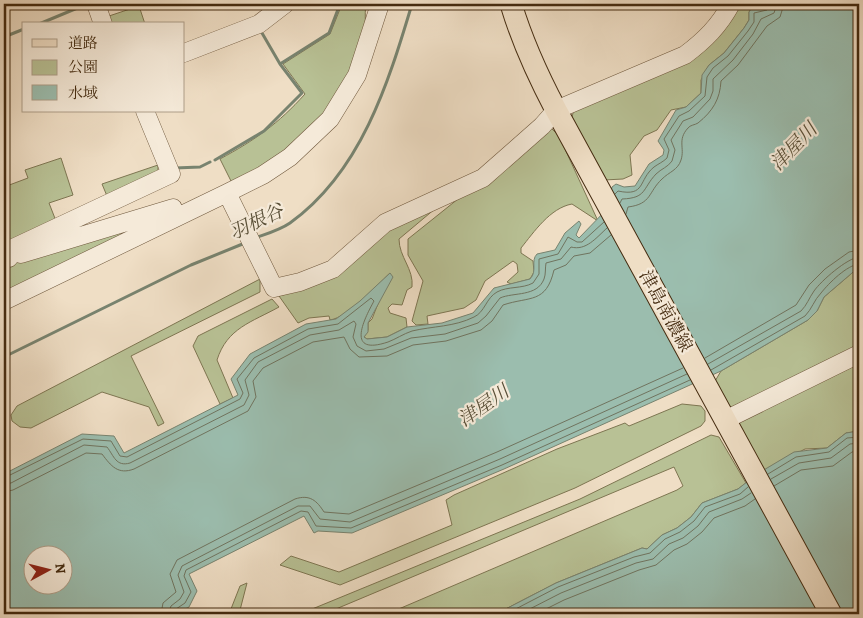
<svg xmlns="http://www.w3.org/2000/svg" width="863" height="618" font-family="Alegreya,'Noto Serif JP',serif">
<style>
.green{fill:#b8c195;stroke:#7e7652}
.water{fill:#9bbdae;stroke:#78836f;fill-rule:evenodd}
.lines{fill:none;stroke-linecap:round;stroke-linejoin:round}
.shore{stroke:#70745f;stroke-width:1}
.stream{stroke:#78836f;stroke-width:3}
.minor-casing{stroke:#6f583d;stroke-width:19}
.major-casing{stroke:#442b10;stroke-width:23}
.minor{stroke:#f5ead9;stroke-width:18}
.major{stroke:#efdec5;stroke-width:21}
.labels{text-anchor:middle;stroke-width:4.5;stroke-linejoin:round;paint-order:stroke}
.street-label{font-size:18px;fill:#442b10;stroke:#f5ead9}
.water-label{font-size:19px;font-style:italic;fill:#5a5038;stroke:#f5ead9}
</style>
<rect width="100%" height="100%" fill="#efdec5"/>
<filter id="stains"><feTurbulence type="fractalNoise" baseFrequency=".004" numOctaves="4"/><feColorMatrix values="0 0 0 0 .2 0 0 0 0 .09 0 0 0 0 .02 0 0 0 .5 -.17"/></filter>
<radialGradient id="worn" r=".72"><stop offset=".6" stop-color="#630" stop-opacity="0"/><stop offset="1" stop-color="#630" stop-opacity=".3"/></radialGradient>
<path class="green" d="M342 4H366C364 15 367 28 364 38 344 106 294 153 232 183L220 159C255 140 278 124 305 94L283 64 330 34Z
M738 4H769L764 7 753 6 749 12V20L744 28 724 53 709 65 701 80V93L686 107 671 110 657 130 644 136 630 155 632 175 623 179 604 180 571 120 574 110 669 70Z
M139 6 145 24H108L106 17Z
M549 126 559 136 598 221 572 204C550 208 534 232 521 248V253L533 261 534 272 530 279 511 284 507 282 518 272 517 264 513 261 485 281 476 300 464 308 427 316 428 324 416 325 412 321 423 281 408 255V239Z
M61 158 73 195 49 203 56 221 4 245V187L28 178 25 170Z
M158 165V173L107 196 102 184Z
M436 208 399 239C399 257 414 269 412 287L407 290 402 305 392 304 388 308 390 313 406 318 407 327 387 337 367 339 364 337 368 330V323L372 319 390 273C376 286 349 317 330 320L329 316 309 318 298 323 279 296 316 285 389 227Z
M173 211 4 293V265L84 238 87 243 114 230Z
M859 267V350L733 410 711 388 721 371 808 320 817 311 824 297Z
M260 279V292L131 356 164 423 158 426 149 407 102 392 31 428 20 427 12 421 11 415 17 406Z
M272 299 279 307C252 322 227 328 217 360L233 398 220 404 193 346 198 336Z
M859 359V431L846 433 827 448 805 449 757 474 734 428 740 417Z
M682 404 701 406 705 411V421L701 426 575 488 340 585 280 565 291 556 339 572 452 525 446 500 454 495 557 449 625 423 629 426Z
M711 435 719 437 746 483 738 489 702 503 691 517 677 528 662 535 647 549 642 548 556 583 496 614H387L677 490 683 486 674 467 324 614H300L580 499Z
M247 583 239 614H229L240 586Z"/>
<path class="water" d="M769 4H859V267L824 297 817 311 808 320 721 371 504 469 352 533 318 531 314 533 304 516 189 574 197 591 189 607 176 614H4V474L82 434 114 436 124 453 238 395 231 379 250 354 306 324 336 319 360 301 390 273 393 277 368 323V332L364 337 367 339 387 337 407 327 442 323 473 313 494 288 530 279C538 271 530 261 537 254L555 250 565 233 579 221 581 224 576 235 579 238 608 208 612 187 616 184 624 187 635 186 649 164 663 155 664 150 658 141 676 110 686 107 701 93 702 75 709 65 724 53 744 28 749 20V12L753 6 764 7ZM32 556H62V586H32Z
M859 431V614H496L556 583 642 548 647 549 662 535 677 528 691 517 702 503 738 489 757 474 794 452 827 448 846 433Z"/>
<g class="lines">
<path class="shore" d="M615 194 618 191C646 197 638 180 654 167 658 164 663 162 667 158L669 150 664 139 679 116 689 111 705 96 707 77 713 68 728 56 748 31 754 22V13L767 10 770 4
M620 203 622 199C647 198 642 189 656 174 661 169 668 167 672 161L675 150 671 140 683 121 693 117 710 99 713 91V79L733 60 753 34 761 19 774 13 777 4
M626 214 628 207C652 204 648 192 662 179 669 172 678 170 681 160 685 148 677 140 688 128 690 125 695 125 698 123 713 111 720 99 721 81L738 65 767 26 780 17 784 4
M705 358 796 305 809 285 825 269 849 252 859 250
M708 364 801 311C807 305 809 298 814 291 821 281 847 258 859 257
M711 370 805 316C812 309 814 300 821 293 829 283 847 265 859 264
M768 474 796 457 829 452 847 438 859 437
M4 478 83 439 111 441 120 456 127 457 240 399 243 393 237 379 254 358 308 329 338 324 371 298 374 301C363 321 346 356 388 342 396 339 403 334 412 331 433 326 454 327 474 317 485 312 486 298 497 292 508 286 522 289 533 283L539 274V259L558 254 568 237 577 242H582L604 222
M771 479 799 463 831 458 850 444 859 443
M4 484 11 483 84 445 107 447C114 456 116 467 130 463L244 405 249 395 245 380 258 362 310 335 339 330 354 321 356 324 353 337 357 346 366 351 384 349 411 338 445 334 478 323 486 316 500 298C514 292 537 297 544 279 546 274 545 268 546 263L561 259 571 247C586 251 596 238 607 228
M774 486 801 470 833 466 852 452 859 451
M4 492 13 490 86 453 102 454C111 466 118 475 134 469L248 411 256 397 253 381 263 368 313 342 344 337 350 349 359 357 387 356 413 345 446 341 481 330 492 321 503 305C530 296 546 304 554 270L566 265 574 256 590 253 611 235
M161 614 163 603 176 592 170 574 177 560 295 499C310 494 317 501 324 512L349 514 497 452 683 368
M168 614 171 606 180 599 184 592 178 575 182 566 298 506H310L320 519 350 522 500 459 687 374
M174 614 176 609 185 603 191 592 184 576 186 570 301 511 308 512 316 526 351 528 502 465 690 380
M506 614 558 587 634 557 650 553 665 539 680 532 694 521 705 507 740 494 748 487
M520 614 561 593 636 563 653 559 669 544 683 538 698 526 709 512 742 499 751 493
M536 614 564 600 639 570 656 565 674 550 687 544 702 532 714 518 745 506 755 499"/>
<path class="stream" d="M39 24 87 4
M262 33 280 64
M4 37 24 29
M215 160 264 131 302 93 280 64 329 33 340 4
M175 168 200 167 210 162
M255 238C266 234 280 230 290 223 361 172 388 84 412 4
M4 357 191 265 245 243"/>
<g class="minor-casing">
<path id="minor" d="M96 4 103 24
M184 53 259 24 285 4
M227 193 274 288 300 282 333 269 385 223 483 178 542 126 556 110 685 55C705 40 719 26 731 4
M21 254 173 208
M9 258 11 249 171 174 145 111
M4 301 227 193 263 175 290 157 330 119 357 75 380 4
M725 420 859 354"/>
</g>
<g class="major-casing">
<path id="major" d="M511 4C522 41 538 76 556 110L831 614"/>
</g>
<use href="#minor" class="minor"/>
<use href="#major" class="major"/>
</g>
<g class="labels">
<g class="street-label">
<text transform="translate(666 311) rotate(61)" y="6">津島南濃線</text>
</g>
<g class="water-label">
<text transform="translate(793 146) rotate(-46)" y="7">津屋川</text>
<text transform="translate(256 221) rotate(-25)" y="7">羽根谷</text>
<text transform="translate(483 405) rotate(-35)" y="7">津屋川</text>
</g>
</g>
<rect width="863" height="618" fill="none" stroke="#efdec5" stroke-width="20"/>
<rect x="5" y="5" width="853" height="608" fill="none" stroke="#442b10" stroke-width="2.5"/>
<rect x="10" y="10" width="843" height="598" fill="none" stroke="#442b10"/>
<rect x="22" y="22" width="162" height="90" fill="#f5ead9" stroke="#ae9e89"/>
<rect x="32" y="39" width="25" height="8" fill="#efdec5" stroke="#ae9e89"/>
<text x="68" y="48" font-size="15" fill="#442b10">道路</text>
<rect x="32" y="60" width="25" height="15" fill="#b8c195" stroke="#ae9e89"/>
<text x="68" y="72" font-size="15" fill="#442b10">公園</text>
<rect x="32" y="85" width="25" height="15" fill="#9bbdae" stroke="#ae9e89"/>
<text x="68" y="98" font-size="15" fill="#442b10">水域</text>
<g transform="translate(48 570) rotate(83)"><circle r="24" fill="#f5ead9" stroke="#ae9e89"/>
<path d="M0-4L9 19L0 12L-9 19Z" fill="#8f2418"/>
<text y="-8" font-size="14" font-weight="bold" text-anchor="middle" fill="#442b10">N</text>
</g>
<rect width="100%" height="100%" filter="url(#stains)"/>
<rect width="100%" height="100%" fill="url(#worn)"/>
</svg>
